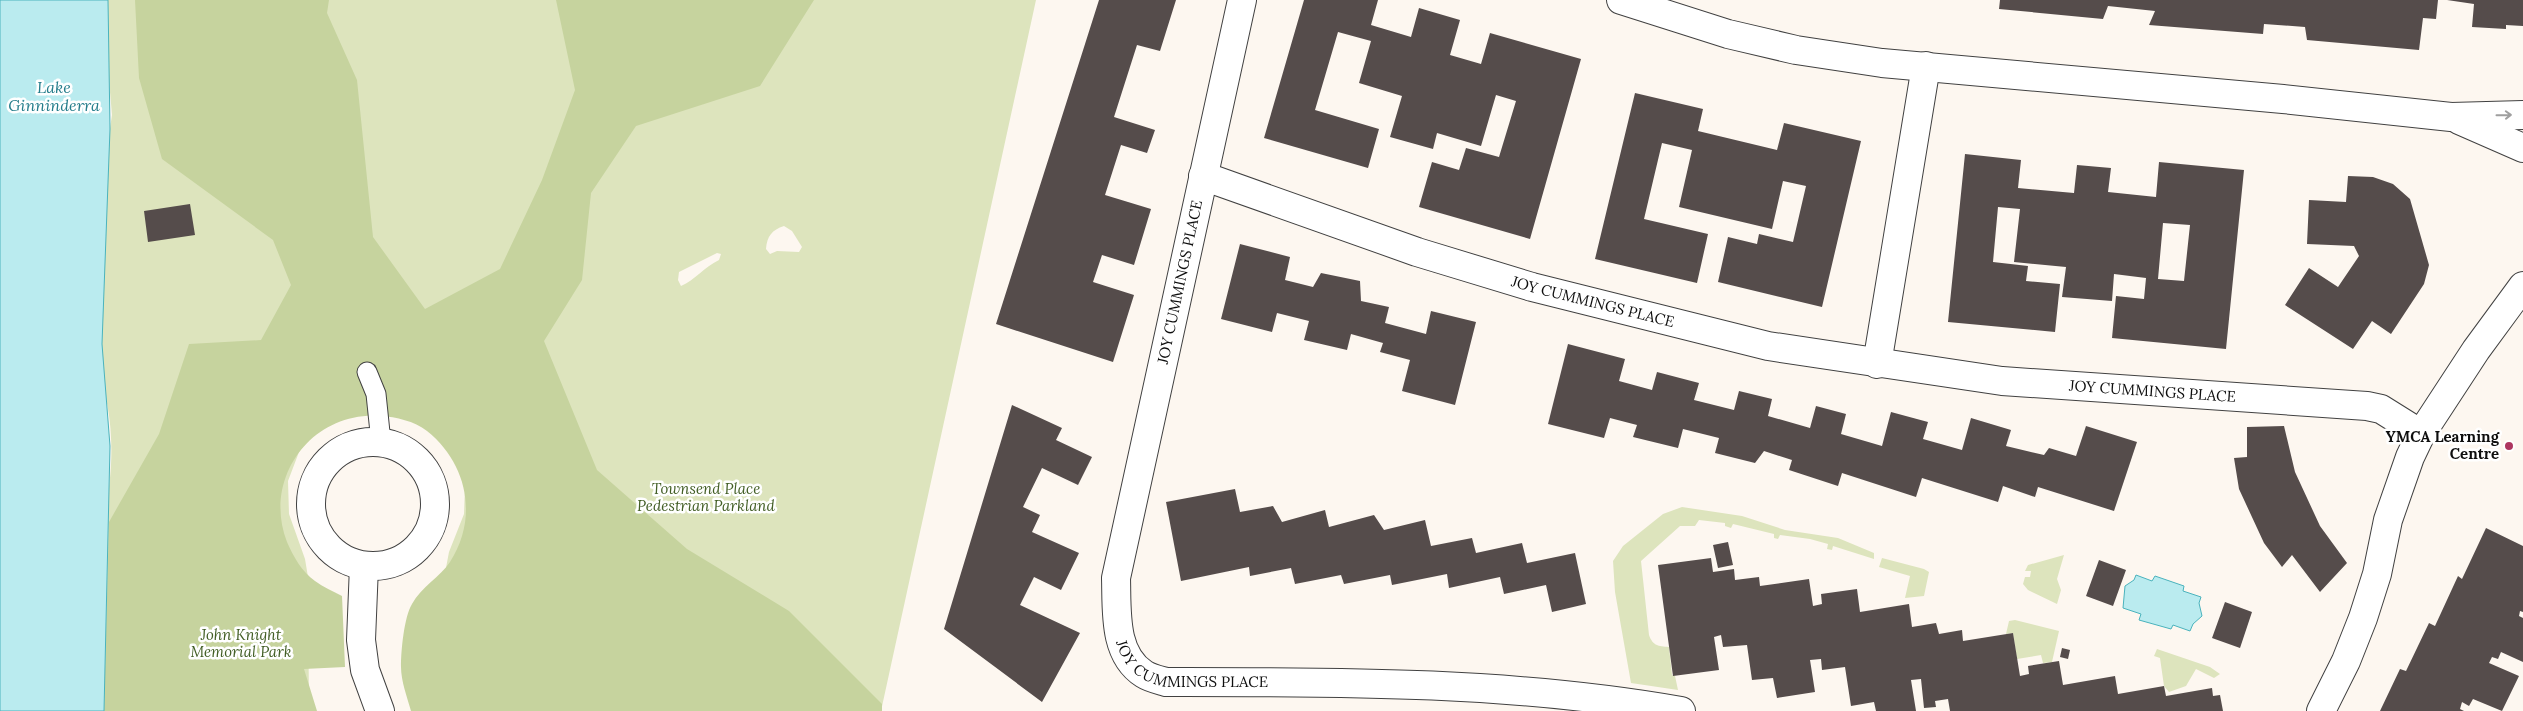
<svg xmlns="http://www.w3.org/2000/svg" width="2523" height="711" font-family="Lora,serif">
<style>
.green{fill:#dde4bd;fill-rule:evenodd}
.forest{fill:#c6d39e}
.water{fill:#baebef;stroke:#4ab3bd}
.building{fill:#554c4b;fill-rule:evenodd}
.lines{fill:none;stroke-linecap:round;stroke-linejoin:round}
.lane-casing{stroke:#414141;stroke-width:21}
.street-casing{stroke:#414141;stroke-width:30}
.lane{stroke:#fff;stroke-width:19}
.street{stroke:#fff;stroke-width:28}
.oneway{stroke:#9f9f9f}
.poi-dot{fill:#ad3660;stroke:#fff;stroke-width:2}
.labels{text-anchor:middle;stroke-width:5;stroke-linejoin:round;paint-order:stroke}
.street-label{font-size:15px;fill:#0e0e0e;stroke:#fff}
.poi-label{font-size:15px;font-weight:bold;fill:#0e0e0e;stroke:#fff;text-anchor:end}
.park-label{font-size:15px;font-style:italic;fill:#425e25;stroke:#fff}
.water-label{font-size:16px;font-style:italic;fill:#247d8b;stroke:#fff}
</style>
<rect width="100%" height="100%" fill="#fdf7f0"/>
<path class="green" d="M102 0H1036L881 711 445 573 449 552 464 514 465 487 460 465 451 446 418 417 364 407 314 432 299 452 288 481 289 514 305 559 308 577 309 711H86L105 510C113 473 114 431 105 394L29 270 107 148 112 115ZM784 226 792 231 802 247 799 252 777 251 770 254 766 249C767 236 772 230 784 226ZM717 253 721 254 719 260C704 267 695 280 681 286L678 280 679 272Z
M1682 507 1742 516 1785 530 1838 538 1874 553V559L1833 546 1832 550 1827 549 1828 544 1810 539 1780 535 1778 539 1774 538V534L1733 524 1731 528 1725 526V523L1699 520 1695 526H1680L1641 561 1649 635C1653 646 1658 646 1669 647L1672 675 1675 676 1678 690 1631 683 1615 592 1613 561 1623 546 1663 514Z
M2064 555 2057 579 2061 590 2057 604 2028 590 2023 584 2025 577H2030L2031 571H2025L2028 565Z
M1882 558 1924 569 1929 572 1924 596 1905 598 1910 576 1879 567Z
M2015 620 2059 631 2052 662 2043 663 2041 655 2017 659 2013 633 2006 634 2009 621Z
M2157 649 2210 667 2220 674 2214 678 2196 669 2186 686 2169 692 2164 686 2160 658 2154 656Z"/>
<path class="forest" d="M135 0H329L327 13 357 80 373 237 425 309 500 269 542 180 575 90 556 0H814L760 86 636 126 591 193 582 280 544 341 597 470 687 549 789 611 882 704V711H411C407 697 401 681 401 667 401 651 404 617 412 604 421 587 440 577 450 562 479 517 467 463 427 431 414 421 396 417 381 416 312 410 262 478 287 542 293 556 302 572 315 581 323 587 333 591 342 596L345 667 304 669 317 711H104L109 522 159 434 189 344 261 340 291 285 273 240 162 159 139 78Z"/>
<path class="water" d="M0 0H108L110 129 102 344 110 446 104 711H0Z
M2136 575 2152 581 2155 576 2184 586 2183 591 2201 597 2199 603 2202 616 2193 624 2190 631 2173 625 2171 629 2139 620 2141 614 2123 608 2125 586 2134 580Z"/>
<path class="building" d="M1099 0H1176L1160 51 1137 45 1114 117 1155 130 1147 153 1121 145 1105 195 1151 209 1134 265 1102 255 1093 282 1134 295 1113 362 996 324Z
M1304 0H1378L1371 25 1411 37 1419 8 1460 20 1450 55 1481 64 1490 33 1581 59 1530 239 1419 207 1432 162 1459 170 1466 148 1499 157 1516 101 1496 95 1481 146 1437 133 1433 149 1390 137 1402 96 1359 83 1371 41 1338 32 1315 110 1379 129 1368 168 1264 138Z
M2000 0H2438L2436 19 2423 18 2419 50 2307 40 2305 27 2264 24 2263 34 2149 25 2155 11 2108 6 2103 19 1999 9Z
M2447 0H2523V26L2506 25V29L2472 27 2474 4Z
M1635 93 1703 109 1698 131 1777 150 1784 123 1861 141 1822 307 1718 282 1728 237 1757 244 1759 234 1793 242 1806 186 1783 181 1772 229 1679 207 1692 150 1662 143 1644 219 1708 234 1697 283 1595 259Z
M1965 154 2021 160 2018 188 2074 193 2077 165 2111 168 2108 192 2156 197 2159 162 2244 170 2226 349 2112 338 2116 296 2144 299 2146 278 2114 274 2112 301 2062 297 2066 267 2014 262 2020 209 1998 207 1993 262 2028 266 2026 281 2060 284 2055 332 1948 322ZM2163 223 2190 225 2184 281 2158 279Z
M2348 176 2373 177 2393 184 2410 199 2429 265 2424 284 2391 334 2372 321 2353 349 2285 305 2309 268 2338 287 2359 256 2354 246 2307 244 2309 200 2346 202Z
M190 204 195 235 148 242 144 211Z
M1240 244 1290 257 1285 280 1313 287 1321 273 1360 281 1361 301 1389 307 1385 323 1426 334 1431 311 1476 322 1455 405 1402 391 1410 360 1380 352 1383 343 1351 334 1347 350 1304 340 1309 321 1277 313 1272 332 1221 319Z
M1568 344 1625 359 1619 381 1652 390 1657 372 1699 383 1694 400 1734 410 1739 391 1772 399 1768 416 1810 428 1816 406 1846 414 1841 434 1882 446 1891 412 1928 422 1923 439 1962 450 1971 418 2011 430 2006 446 2044 455 2049 448 2076 456 2086 426 2137 442 2114 511 2038 487 2035 497 2003 486 1998 502 1922 478 1916 497 1842 473 1838 486 1789 470 1792 460 1764 451 1755 463 1715 453 1719 438 1683 429 1678 448 1633 437 1637 425 1610 418 1604 438 1548 424Z
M1012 405 1062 428 1056 440 1092 457 1078 485 1042 468 1023 507 1040 515 1032 532 1079 553 1061 590 1034 577 1020 605 1080 633 1042 702 944 629Z
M2284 426 2295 472 2320 526 2347 563 2320 592 2292 555 2282 567 2264 543 2239 489 2234 458 2247 457V427Z
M1235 489 1240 512 1273 506 1282 522 1325 510 1329 527 1374 515 1384 530 1425 520 1431 546 1472 538 1476 553 1522 543 1527 563 1575 553 1586 604 1552 612 1546 585 1504 594 1500 577 1449 588 1447 574 1392 585 1390 575 1344 584 1341 575 1295 584 1291 568 1250 576 1249 567 1181 581 1166 502Z
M2486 528 2523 546V612L2520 611 2519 616 2523 618V662L2501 652 2498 659 2492 657 2489 663 2519 676 2502 711 2473 699 2469 706 2462 702 2460 709 2464 711H2380L2400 669 2406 671 2429 623 2435 626 2458 576 2462 579Z
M1728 542 1733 565 1718 568 1713 545Z
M1711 558 1713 572 1734 569 1735 580 1759 577 1760 586 1809 579 1813 606 1822 604 1821 594 1857 589 1860 612 1909 604 1912 627 1936 623 1939 634 1962 630 1963 641 2013 633 2020 676 2029 674 2028 666 2059 661 2063 685 2115 676 2118 694 2164 686 2166 696 2212 688 2213 696 2220 695 2223 711H1950L1948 699 1935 701 1936 707 1924 708 1921 679 1911 680 1916 711H1876L1874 702 1851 706 1845 667 1822 670 1821 659 1810 660 1815 692 1777 698 1773 678 1752 680 1747 645 1723 647 1721 635 1714 637 1719 670 1673 676 1658 565Z
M2099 560 2126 570 2113 606 2086 596Z
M2225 602 2252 612 2240 648 2212 638Z
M2062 648 2070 650 2068 659 2060 657Z"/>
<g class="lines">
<g class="lane-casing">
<path id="lane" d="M367 372 376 394 381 442"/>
</g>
<g class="street-casing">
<g id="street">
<path id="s1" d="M1242 0 1116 578C1117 611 1113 654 1144 674 1150 678 1159 680 1166 682 1338 682 1511 681 1681 711"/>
<path d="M1621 0 1728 34 1796 50 1882 63 2283 99 2451 117 2523 115"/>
<path d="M2459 120 2523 148"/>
<path id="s2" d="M1203 176 1417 252 1532 287 1768 346 2002 381 2367 406 2381 409 2421 434"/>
<path d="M1877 364 1926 66"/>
<circle cx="373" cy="504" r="62"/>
<path d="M364 566 361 640 365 670 380 711"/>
<path d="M2321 711 2346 661 2363 618 2377 574 2388 520 2410 457 2421 434 2476 350 2523 286"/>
</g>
</g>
<use href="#lane" class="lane"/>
<use href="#street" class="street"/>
</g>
<defs><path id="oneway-shaft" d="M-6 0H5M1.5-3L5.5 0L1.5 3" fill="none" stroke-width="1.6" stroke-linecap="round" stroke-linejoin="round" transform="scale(1.25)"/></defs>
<use class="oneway" href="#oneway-shaft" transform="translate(2504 115) rotate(-1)"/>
<circle class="poi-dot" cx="2509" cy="446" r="5"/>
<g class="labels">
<g class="street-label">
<text transform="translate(1180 282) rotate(-78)" y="5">JOY CUMMINGS PLACE</text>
<text dy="5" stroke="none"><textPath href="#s2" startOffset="410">JOY CUMMINGS PLACE</textPath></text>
<text dy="5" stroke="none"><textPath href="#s2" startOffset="978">JOY CUMMINGS PLACE</textPath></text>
<text dy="5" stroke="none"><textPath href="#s1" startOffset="738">JOY CUMMINGS PLACE</textPath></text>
</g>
<g class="poi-label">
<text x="2499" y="442">YMCA Learning<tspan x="2499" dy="17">Centre</tspan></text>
</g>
<g class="park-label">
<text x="706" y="494">Townsend Place<tspan x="706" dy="17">Pedestrian Parkland</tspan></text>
<text x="241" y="640">John Knight<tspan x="241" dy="17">Memorial Park</tspan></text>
</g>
<g class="water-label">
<text x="54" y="93">Lake<tspan x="54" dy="18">Ginninderra</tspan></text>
</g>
</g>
</svg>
